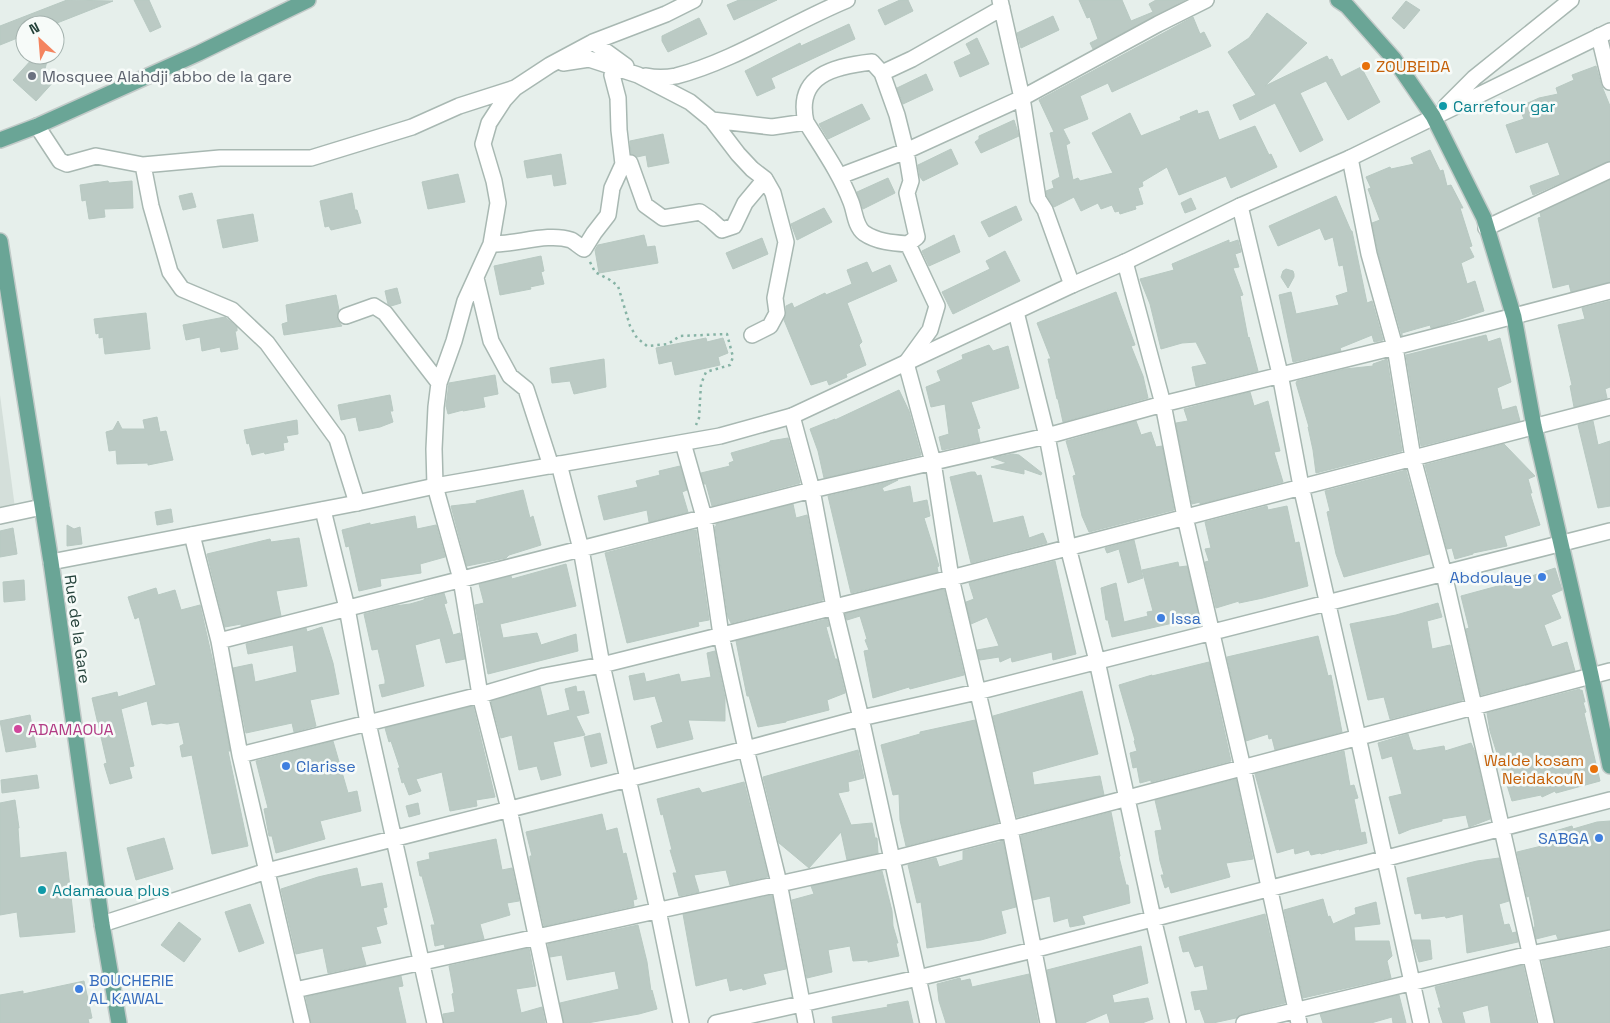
<svg xmlns="http://www.w3.org/2000/svg" width="1610" height="1023" font-family="'Space Grotesk',sans-serif">
<style>
.built{fill:#d4dfda}
.building{fill:#bbcac4;stroke:#b8c9c2}
.lines{fill:none;stroke-linecap:round;stroke-linejoin:round}
.minor-casing{stroke:#a8b8b2;stroke-width:18}
.tertiary-casing{stroke:#a8b8b2;stroke-width:18}
.primary-casing{stroke:#c2cac8;stroke-width:18}
.path{stroke:#86b3a5;stroke-width:2.5;stroke-dasharray:2.5 4;stroke-linecap:butt}
.minor{stroke:#fff;stroke-width:15}
.tertiary{stroke:#fff;stroke-width:15}
.primary{stroke:#6aa596;stroke-width:15}
.food-dot{fill:#e8710a;stroke:#f7fbf9;stroke-width:2}
.worship-dot{fill:#6b7280;stroke:#f7fbf9;stroke-width:2}
.culture-dot{fill:#0f9aa8;stroke:#f7fbf9;stroke-width:2}
.shop-dot{fill:#3f7fe0;stroke:#f7fbf9;stroke-width:2}
.hotel-dot{fill:#d1479c;stroke:#f7fbf9;stroke-width:2}
.labels{text-anchor:middle;stroke-width:5;stroke-linejoin:round;paint-order:stroke}
.food-label{font-size:16px;fill:#c56008;stroke:#f7fbf9;text-anchor:start}
.worship-label{font-size:16px;fill:#5b616d;stroke:#f7fbf9;text-anchor:start}
.culture-label{font-size:16px;fill:#0d838f;stroke:#f7fbf9;text-anchor:start}
.shop-label{font-size:16px;fill:#366cbe;stroke:#f7fbf9;text-anchor:start}
.street-label{font-size:16px;fill:#24423a;stroke:#f7fbf9}
.hotel-label{font-size:16px;fill:#b23c85;stroke:#f7fbf9;text-anchor:start}
</style>
<rect width="100%" height="100%" fill="#e6efeb"/>
<path class="built" d="M0 395 15 508 0 511Z"/>
<path class="building" d="M67 0 113 1 52 25H25V35L0 45V26Z
M134 0H149L161 27 150 32Z
M739 0H777L734 20 727 5Z
M900 0H908L913 11 885 25 878 10Z
M1079 0H1122L1131 21 1153 12 1149 4 1156 0H1185L1093 49 1090 43 1098 39 1090 17 1087 18Z
M1406 1 1420 10 1404 29 1392 18Z
M1267 13 1307 43 1265 86 1327 56 1329 60 1332 59 1341 77 1361 67 1380 102 1348 120 1326 81 1300 93 1323 140 1300 152 1275 103 1240 120 1233 105 1256 95 1228 52 1249 38Z
M1053 16 1059 30 1021 48 1017 33Z
M1193 17 1200 34 1204 32 1211 46 1112 92 1108 83 1080 96 1088 119 1063 129 1070 143 1066 145 1073 180 1078 178 1080 181 1113 173 1092 133 1130 113 1141 136 1181 120 1180 117 1197 110 1198 114 1208 111 1219 140 1255 126 1269 155 1271 154 1277 167 1231 188 1226 176 1179 195 1167 167 1142 182 1143 186 1138 188 1143 204 1135 206 1136 209 1120 214 1119 211 1115 212 1112 205 1101 209 1098 203 1081 211 1074 197 1054 207 1047 196 1046 191 1054 188 1052 181 1060 177 1050 133 1054 132 1039 100Z
M699 18 707 34 668 52 662 41V36Z
M849 24 855 39 771 78 775 88 757 96 745 71 800 43 801 46Z
M977 38 989 64 960 77 954 62 971 54 966 44Z
M48 57 45 69 56 79 36 101 13 80 33 58 37 62Z
M1596 66 1601 84 1610 106V161L1533 195 1530 186 1560 175 1548 142 1516 153 1506 125 1524 119 1519 107 1539 98 1558 94 1556 88 1574 80 1572 75Z
M926 74 933 90 903 104 897 88Z
M862 104 870 119 828 139 819 124Z
M1014 120 1019 136 981 153 975 142 979 139V136Z
M663 134 669 163 648 167 646 155 637 157 631 154 630 141Z
M951 149 958 164 923 181 920 177 918 165Z
M1430 150 1440 171 1443 170 1447 186 1451 185 1463 208H1460L1472 246 1469 247 1474 257 1461 263 1467 284 1475 281 1484 311 1440 326 1431 328 1430 325 1402 333V336L1378 252 1372 223 1380 220 1368 189 1371 188 1366 177 1390 167 1391 169 1414 164 1411 158Z
M561 154 566 184 554 186 552 174 527 178 524 161Z
M458 174 465 202 428 209 422 182Z
M888 178 895 193 863 209 857 192Z
M1610 180V282L1571 292 1569 284 1553 288 1538 218 1541 217 1540 213Z
M108 181 109 183 132 181 133 208 104 209 105 217 89 219 86 200 82 201 80 185Z
M192 193 196 207 183 210 179 196Z
M352 193 355 210H357L361 223 331 230 329 226 325 227 320 201Z
M1336 196 1351 231H1352L1367 303 1372 301 1383 340 1374 342 1372 335 1340 348 1341 351 1293 362 1279 295 1291 292 1296 314 1339 305 1336 296 1348 292 1343 265 1339 266 1333 237 1325 240 1320 228 1278 246 1269 226Z
M1191 198 1196 209 1185 213 1181 203Z
M1016 206 1022 220 989 237 981 222Z
M824 208 832 222 797 240 791 224Z
M253 214 258 241 223 248 217 220Z
M644 235 647 247 655 246 658 263 599 273 595 250 598 245Z
M954 235 960 252 929 266 922 251Z
M762 238 768 254 733 269 726 253Z
M1229 240V243L1238 240 1241 252 1235 254 1239 267 1233 268 1243 295 1240 296 1248 338 1249 337 1258 371 1196 386 1192 367 1207 364 1196 342 1182 343 1161 349 1150 304 1140 279 1174 270 1172 264Z
M1005 251 1020 281 953 314 942 292 990 269 986 261Z
M541 256 544 271 541 272 544 284 530 287 531 289 500 295 494 266Z
M867 262 872 273 890 265 897 281 847 303 862 342 859 345 866 365 846 374 847 377 829 385 827 380 811 385 784 320 786 312V306L792 303 794 308 825 293 826 295 852 284 847 270Z
M1286 269 1293 271 1294 274V277L1288 288 1281 277 1283 271Z
M397 288 401 303 391 306 388 304 385 291Z
M1116 292 1135 345 1131 346 1143 376 1148 398 1063 422 1058 399H1057L1048 359H1051L1037 323Z
M336 295 339 310 337 319 342 326 284 335 282 324 288 322 286 305Z
M1610 301V387L1605 389 1607 398 1574 407 1570 386 1572 385 1558 325 1585 319 1582 308Z
M146 313 150 349 105 354 103 337 99 338V333L96 334 94 319Z
M225 317 237 327V331H235L238 349 221 352 220 347 202 351 200 337 186 340 183 325Z
M1486 335 1488 342 1500 338 1511 382 1497 388 1502 410 1516 406 1520 421 1421 446 1406 355Z
M706 338 707 342 723 338 728 353 718 357 720 365 675 375 672 361 659 364 656 348Z
M989 345 993 351 1008 346 1019 388 971 402 980 428 977 429 980 442 942 450 939 437 949 434 945 404 931 407 926 387 941 381 937 371 963 359 962 355Z
M604 359 606 387 574 394 570 381 552 383 550 368Z
M1387 359 1402 451 1316 473 1313 450 1308 427H1309L1296 383 1297 381 1345 369 1373 366V364Z
M495 375 498 394 483 397 485 407 463 411V410L448 414 446 406 449 383Z
M899 390 909 411 921 455 824 478 818 451 810 429 835 419V420Z
M1250 392 1254 406 1268 401 1280 451 1274 452 1283 482 1200 504V502L1192 504 1176 423 1188 421 1184 409Z
M390 395 393 411H390L393 422 380 427 359 431 356 417 341 420 338 405Z
M157 417 160 432 166 431 173 460 148 465V463L117 464 116 450 109 451 106 432 113 430 118 421 122 429H145L143 420Z
M297 420 298 434 286 436 288 442 283 443 284 450 265 454 264 452 252 455 249 443 247 444 244 430Z
M1136 421 1141 435 1151 432 1156 447 1162 446 1174 510 1089 532 1082 516 1073 476 1076 475 1066 441Z
M1593 421 1598 445 1610 441V506L1598 508 1578 425Z
M788 438 800 483 712 506 706 484H704L701 473 730 466 729 463 734 461 731 453 770 442V441Z
M1504 444 1535 476 1528 479 1532 493H1530L1540 525 1504 536 1507 546 1473 553V554L1455 559 1452 548 1447 549 1425 465Z
M1013 454 1019 455 1042 473 1041 475 1024 469V474L991 467 1007 463 993 458Z
M680 466 687 490 682 492 688 512 649 522 647 510 604 520 598 496 638 487 636 481 660 475 659 471Z
M1406 470 1429 554 1344 577 1336 554 1327 512 1330 511 1325 491Z
M971 472H975L977 476 981 475 993 523 1023 516 1029 538 1043 533 1047 543 971 563 950 477Z
M898 480 882 488 884 492 910 486 913 503 927 500 930 516 924 518 939 566 937 567 938 572 851 593 828 496Z
M523 490 530 518 533 516 541 545 509 555 506 558 467 566 451 506 477 503 476 501Z
M793 504 796 518 807 515 823 600 731 623 728 617 715 527 716 526V524Z
M1267 506 1268 510 1287 506 1295 543 1299 542 1308 586 1263 598 1239 603V601L1216 608 1205 562 1209 561 1205 549 1211 548 1205 522Z
M171 509 173 522 157 525 155 512Z
M415 516 417 529 436 525 445 557 420 564 421 573 380 579 381 586 359 591 349 546 346 547 342 530 370 523V525Z
M67 525 74 529 80 527 82 544 67 546Z
M13 528 17 554 0 557V531Z
M693 530H696L709 620 698 622 699 626 627 643 605 553Z
M299 538 307 586 276 591 281 616 241 626V624L225 627 207 554 270 539 271 542Z
M1134 540 1143 578 1128 583 1119 549 1107 553 1105 548Z
M1055 561 1076 654 1053 660 1052 652 1012 662 1011 657 1000 662 999 657 980 660 977 650 999 646 987 617 971 624 966 602 974 599 969 583Z
M1178 562 1179 567 1187 566 1199 617 1112 637 1108 620H1106L1101 588 1116 583 1124 622 1148 616 1147 612 1153 611 1142 570Z
M566 564 576 606 500 624 503 638 537 633 541 645 576 634 578 651 488 674 475 605 484 603 479 584 511 576 512 579Z
M1555 568 1562 590 1551 595 1561 618 1544 625 1552 647 1567 642 1575 671 1481 695 1466 629 1469 628 1461 596 1520 580Z
M24 580 25 600 4 602 3 582Z
M156 588 158 595 175 590 181 610 200 605 213 662 230 751H228L248 846 212 854 192 755 182 757 180 746 184 744 179 722 167 724 161 723 152 725 147 701 121 709 134 766 129 767 132 778 110 784 104 764 107 763 92 698 117 692 118 697 156 685 139 617 135 619 128 597Z
M944 589 964 675 910 689 909 687 873 698 864 651 869 650 865 640 867 639 860 616 847 620 845 614Z
M444 593 447 603 444 604 453 635 460 633 465 659 446 663 440 638 415 645 424 686 382 697 379 685 385 684V680L378 649 372 650 364 614 395 606 410 604 424 600V599Z
M1438 603 1442 617 1427 621 1432 649 1450 645 1463 700 1390 719 1384 697 1368 700 1350 624 1396 615Z
M827 619 829 626 826 627 835 659H837L845 693 827 700 829 710 786 721V722L758 727 749 696H747L736 641Z
M322 627 333 663 339 694 310 700 316 726 294 732 292 723 246 733 233 668 252 664 255 682 297 672 293 645 248 654 246 644 306 628 307 632Z
M1318 636 1328 676 1331 675 1342 732 1275 750 1272 738 1269 739 1268 734 1246 741 1227 657Z
M715 651 725 698V721L688 720 693 739 657 748 651 726 663 722 655 696 634 700 629 676 644 673 646 682 679 674 681 682 711 677 707 653Z
M1209 662 1231 761 1151 782V780L1140 783 1137 767 1133 768 1130 753 1137 751 1134 741 1135 740 1119 685 1152 675V676Z
M576 686 577 692 584 691 589 713 576 716 585 735 553 742 561 775 541 780 537 766 519 770 512 735 501 738 491 701 540 687 547 716 570 710 565 689Z
M1580 689V691L1582 690 1585 702H1583L1586 712 1584 713 1600 781 1556 793 1555 791 1542 797 1541 795 1512 801 1490 731 1487 713Z
M1082 691 1098 754 1032 772 1034 785 1100 776 1104 795 1017 817 993 716Z
M473 706 495 797 476 800 477 806 450 811 442 772 416 779 421 791 409 795 404 782 402 783 398 768H400L391 741 389 742 385 728Z
M30 715 36 747 6 752 0 721Z
M975 720 999 822 906 846 900 820 899 794 893 795 881 745 920 734V732Z
M600 733 607 763 591 767 584 737Z
M1408 734 1413 750H1416V751L1444 746 1445 751 1471 743 1475 752 1490 819 1469 827 1466 815 1442 819V821L1411 829 1399 834 1389 797 1402 794 1392 756 1382 759 1378 743Z
M333 741 348 793 357 791 361 811 320 821 325 839 276 853 272 836H269L264 809 268 808 256 761Z
M858 750 864 778 848 782 849 791 838 793 851 825 872 823 875 838H877L878 853 847 860 841 832 809 868 779 843 763 777Z
M1344 751 1350 786 1354 785 1358 798 1354 799 1361 833 1365 832 1367 843 1339 850V849L1321 854 1320 853 1311 855 1309 850 1295 854 1294 848 1277 853 1255 774Z
M37 775 39 788 2 793 1 780Z
M1236 779 1253 859 1226 863 1230 877 1171 893 1169 886 1165 888 1161 875H1164L1160 861 1155 831 1162 830 1155 800Z
M744 782 768 877 730 885 726 870 694 875 699 892 679 896 673 873H677L670 850H672L663 814 661 815 657 799 699 788 702 793Z
M15 800 19 828H18L20 858 66 852 75 932 20 937 17 912 0 915V803Z
M418 803 420 814 409 817 406 806Z
M1111 812 1120 856 1119 857 1126 885H1128L1130 903 1082 916 1085 924 1070 927 1068 918 1054 922 1050 896 1033 900 1021 836Z
M602 814 606 831 617 828 623 854 626 853 637 899 633 900 634 906 544 926 530 864V856H532L526 832Z
M1610 821V929L1558 939 1556 934 1536 939 1534 927H1535L1534 920 1529 896 1527 897 1517 852 1558 842 1555 831 1572 826 1573 829 1597 822Z
M164 838 173 869 136 880 127 848Z
M496 839 502 870 512 868 519 901 507 903 510 915 480 924 484 939 445 948 444 944 435 946 431 925H435L422 876H420L417 862 430 859 429 853Z
M1003 841 1016 907 1001 911 1006 933 981 940 927 948 921 902 917 903 908 865 936 858 939 867 963 860V851Z
M1499 858 1509 901 1499 904 1504 925 1509 924 1512 933 1516 932 1518 942 1467 953 1463 914 1446 918 1445 916 1422 919 1421 913 1415 914 1407 878 1477 861Z
M357 868 361 887 382 883 387 907 383 908 387 924 376 927 381 943 361 947 366 965 328 973 323 948 296 954 281 889 318 877Z
M882 871 892 911 893 926 898 943H896L899 956 868 962V960L853 961 850 946 828 950 832 972 807 978 792 900 814 894 811 886Z
M772 895 786 969 763 974 766 984 743 990 742 988 730 991 727 978 696 986 683 914Z
M1323 899 1328 917 1330 916 1333 924 1356 914 1355 908 1376 902 1380 924 1354 927 1355 941H1389L1392 956 1387 961 1391 978 1303 998 1284 910Z
M250 904 264 943 239 952 225 912Z
M1265 914 1285 1003 1242 1014 1236 1018 1213 1023H1205L1200 1009 1195 1010 1191 992 1208 990 1203 965 1195 967 1189 951 1183 952 1179 937Z
M179 922 201 939 184 962 161 945Z
M638 925 647 962 651 991 652 990 657 1009 639 1014 587 1023H564L560 1003 619 989 615 971 567 980 562 955 550 957 548 944Z
M1412 940H1430L1432 959 1419 962Z
M1141 946 1148 983 1112 995 1114 1003 1148 998 1153 1019 1142 1023H1110L1107 1013 1084 1023H1057L1047 970Z
M529 948 536 986 516 989 521 1013 542 1007 545 1023H444L443 1014 455 1012 452 994 454 993 449 966Z
M1610 948V1023H1555L1542 961Z
M1523 965 1536 1023H1491L1488 1005 1462 1012 1465 1023H1443L1438 1008H1441L1435 987Z
M1029 974 1038 1023H946L939 1001 937 984 960 978 961 981 970 979 972 987Z
M401 976 403 986 398 987 406 1023H311L306 997Z
M84 981 92 1018 88 1019 89 1023H0V995L23 991V994Z
M1399 995 1406 1023H1393L1392 1017 1371 1023H1323L1320 1014Z
M908 1001 913 1023H833L832 1017 888 1007 887 1005Z"/>
<g class="lines">
<g class="minor-casing">
<path id="minor" d="M1000 0 1022 98 1038 199 1045 210 1072 285
M1599 36 1610 82
M593 42 626 66
M563 63 589 59 638 75 690 102 712 120 738 154 752 169 765 179 773 193 786 242 775 298 777 313 770 326 752 335
M882 73 912 59 1002 8
M646 76C655 78 666 78 676 76 734 61 791 23 847 0
M515 88 504 100 489 123 483 144 494 181 498 203 491 244 465 301 454 341 439 383 436 407 434 449 435 486 461 579 480 695 509 809 555 1023
M712 120 772 127 806 122C822 148 840 173 851 202 855 212 855 226 864 233 877 242 894 243 908 244L917 237 907 193 911 181 906 151 897 115 882 73 872 62C835 66 795 75 806 122
M37 126 60 161 67 164 96 156 143 165 220 158H311L412 127 459 106 515 88 550 65 593 42 666 14 694 0
M1350 158 1369 254 1395 347 1413 458 1444 574 1546 1023
M623 164 630 163 645 205 663 218 700 212 710 219 722 230 734 226 745 203 765 179
M143 165 151 206 170 272 182 289 232 310 267 343 337 439 357 503
M840 176 906 151 1022 98 1158 24 1206 0
M1240 206 1280 374 1301 486 1358 737 1421 1023
M1486 228 1610 170
M491 244C515 245 548 232 571 240 575 242 580 247 584 249L594 233 608 215 612 188 623 164 619 130 618 98 612 75 617 67
M908 244 937 306 930 330 906 363 933 462 951 578 1010 829 1048 1023
M1125 262 1163 404 1185 517 1243 768 1299 1023
M476 278 491 341 510 376 526 389 551 466
M1016 312 1047 436 1068 547 1097 661 1153 918 1178 1023
M346 316 374 306 385 313 439 383
M792 416 812 490 834 607 861 718 928 1023
M683 443 704 517 721 635 746 749 779 883 806 1023
M559 464 581 549 602 665 658 910 681 1023
M323 510 347 608 368 723 435 1023
M0 516 42 507
M192 535 219 641 240 755 302 1023
M219 641 812 490 1047 436 1163 404 1395 347 1610 291
M240 755 480 695 544 676 602 665 951 578 1610 407
M102 924 267 871 746 749 861 718 977 692 1610 531
M295 990 893 859 1010 829 1610 671
M716 1023 918 978 1033 950 1610 800
M1244 1023 1530 954 1610 938"/>
</g>
<g class="tertiary-casing">
<path id="tertiary" d="M1446 106 1474 78 1571 0
M51 562 357 503 435 486 720 436 792 416 1072 285 1125 262 1240 206 1350 158 1610 31"/>
</g>
<g class="primary-casing">
<path id="primary" d="M1338 0 1347 6 1394 59 1433 116 1484 218 1514 317 1534 426 1591 675 1610 766
M0 140 37 126 199 53 308 0
M0 241 51 562 102 924 119 1023"/>
</g>
<path class="path" d="M590 262 595 272 610 280 618 286 630 326 637 338 647 346 668 344 680 336 727 334 733 357 730 365 706 372 701 384 699 418 696 425"/>
<use href="#minor" class="minor"/>
<use href="#tertiary" class="tertiary"/>
<use href="#primary" class="primary"/>
</g>
<g class="food-dot">
<circle cx="1366" cy="66" r="5"/>
<circle cx="1594" cy="769" r="5"/>
</g>
<circle class="worship-dot" cx="32" cy="76" r="5"/>
<g class="culture-dot">
<circle cx="1443" cy="106" r="5"/>
<circle cx="42" cy="890" r="5"/>
</g>
<g class="shop-dot">
<circle cx="1542" cy="577" r="5"/>
<circle cx="1161" cy="618" r="5"/>
<circle cx="286" cy="766" r="5"/>
<circle cx="1599" cy="838" r="5"/>
<circle cx="79" cy="989" r="5"/>
</g>
<circle class="hotel-dot" cx="18" cy="729" r="5"/>
<g class="labels">
<g class="food-label">
<text x="1376" y="72">ZOUBEIDA</text>
<text x="1584" y="766" text-anchor="end">Walde kosam<tspan x="1584" dy="18">NeidakouN</tspan></text>
</g>
<g class="worship-label">
<text x="42" y="82">Mosquee Alahdji abbo de la gare</text>
</g>
<g class="culture-label">
<text x="1453" y="112">Carrefour gar</text>
<text x="52" y="896">Adamaoua plus</text>
</g>
<g class="shop-label">
<text x="1532" y="583" text-anchor="end">Abdoulaye</text>
<text x="1171" y="624">Issa</text>
<text x="296" y="772">Clarisse</text>
<text x="1589" y="844" text-anchor="end">SABGA</text>
<text x="89" y="986">BOUCHERIE<tspan x="89" dy="18">AL KAWAL</tspan></text>
</g>
<g class="street-label">
<text transform="translate(78 629) rotate(82)" y="6">Rue de la Gare</text>
</g>
<g class="hotel-label">
<text x="28" y="735">ADAMAOUA</text>
</g>
</g>
<g transform="translate(40 40) rotate(334)"><circle r="24" fill="#f7fbf9" stroke="#a3b1ad"/>
<path d="M0-4L9 19L0 12L-9 19Z" fill="#f4845f"/>
<text y="-8" font-size="14" font-weight="bold" text-anchor="middle" fill="#24423a">N</text>
</g>
</svg>
